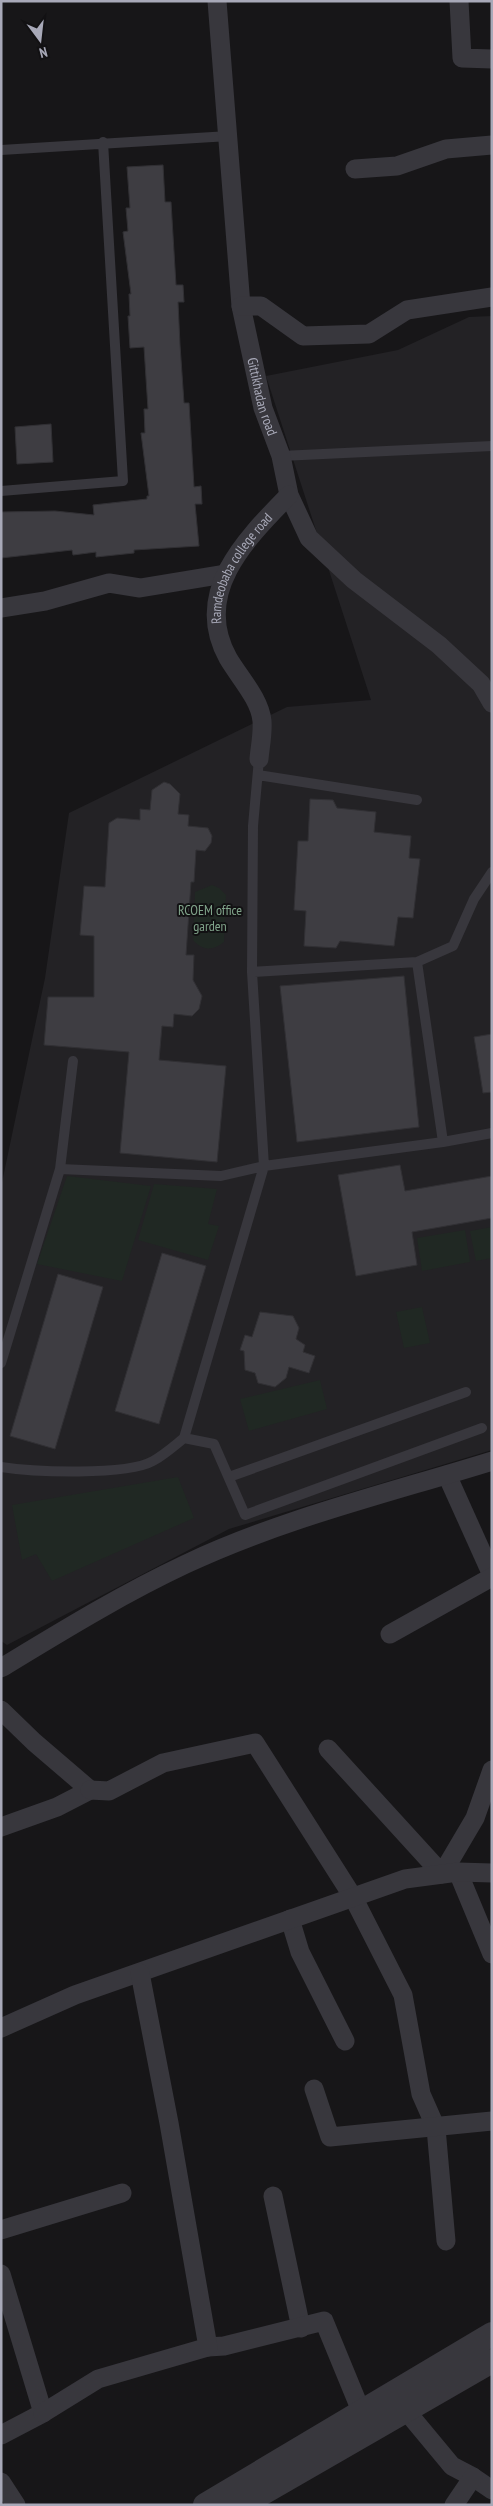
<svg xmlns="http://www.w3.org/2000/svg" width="493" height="2506" font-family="'PT Sans Narrow',sans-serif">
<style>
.built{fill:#232225}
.green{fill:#202823}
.building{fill:#3e3d42;stroke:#313034}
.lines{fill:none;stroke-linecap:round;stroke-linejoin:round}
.service{stroke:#38373d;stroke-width:10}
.minor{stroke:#38373d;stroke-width:19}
.tertiary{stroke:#38373d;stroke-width:24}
.labels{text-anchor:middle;stroke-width:4;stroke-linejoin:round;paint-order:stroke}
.street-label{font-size:14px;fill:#a8a9b8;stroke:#121113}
.park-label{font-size:14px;fill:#80a38a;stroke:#121113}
</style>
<rect width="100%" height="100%" fill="#171618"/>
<path class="built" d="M492 316V1450L229 1529 7 1645 1 1641V1187L45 978 69 813 287 707 371 700 266 376 398 350 469 317Z"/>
<path class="green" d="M212 885 219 888 226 895 224 942C213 951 203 951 193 940L195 892Z
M67 1176 151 1186 122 1281 37 1264Z
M154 1184 217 1189 208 1224 219 1226 208 1260 138 1240Z
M492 1227V1258L476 1261 470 1231Z
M465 1230 470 1262 422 1271 417 1238Z
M422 1307 430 1343 404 1348 396 1312Z
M320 1380 327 1409 249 1431 240 1399Z
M178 1477 194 1518 52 1581 36 1554 22 1560 12 1505Z"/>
<path class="building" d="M163 165 165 202H171L176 285H183L184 302H178L180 345 184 403H189L194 487 201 486 202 504H195L199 546 134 550V553L96 557V552L73 555 72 550 1 558V512L55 511 94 515 93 505 147 499V496H149L141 433H145L144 409H148L144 347 130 348 128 316H130L129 294H131L123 232 128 231 126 208H130L127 167Z
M51 424 53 462 17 464 15 427Z
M164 782 170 784 180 794 178 814 189 815 188 826 208 828 212 836 211 843 205 851 196 850 194 882H191L186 955H194L193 980 202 996 199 1009 192 1016 174 1014 173 1027 162 1026 159 1060 226 1066 217 1162 120 1153 129 1052 44 1045 48 997H94V936L80 935 84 886 105 887 109 823 117 818 140 820V809L150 810 152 790Z
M310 799 333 800 337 808 376 812 374 832 411 836 409 858 420 859 413 918 398 917 394 946 340 941 336 948 304 946 306 911 294 910 298 841H308Z
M404 976 419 1127 297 1142 280 986Z
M492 1034V1092L483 1093 474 1037Z
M400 1165 405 1191 492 1176V1218L412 1232 417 1265 356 1276 338 1175Z
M162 1253 206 1266 159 1424 115 1411Z
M58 1274 103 1287 55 1449 10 1436Z
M260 1312 293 1316 299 1328 296 1339 305 1345 303 1352 315 1356 309 1373 289 1367 286 1378 275 1387 258 1383 255 1373 245 1370 244 1351 240 1350 245 1335 252 1337Z"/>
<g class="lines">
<path class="service" d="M1 150 229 136
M281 456 492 446
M1 491 123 481 103 142
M258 775 417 800
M252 972 417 962
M443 1142 492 1133
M60 1169 73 1061
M1 1363 60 1169 221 1176 264 1166 443 1142 417 962 453 946 474 899 492 872
M184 1438 214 1444 245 1515 482 1428
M1 1467C33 1472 126 1476 153 1461 164 1455 174 1446 184 1438L264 1166 252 972 253 826 259 759
M229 1477 466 1392"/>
<g class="minor">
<path id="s1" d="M217 1 241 306 263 408 281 456 289 495 309 538 354 580 439 645 481 684 492 703"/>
<path d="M459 1 462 58 492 59"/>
<path d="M355 169 397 166 446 149 492 145"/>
<path d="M241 306H261L303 336 369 334 407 310 492 297"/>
<path d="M1 608 45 601 109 583 140 588 225 574"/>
<path id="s2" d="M259 759C260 747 263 734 262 721 260 699 239 677 228 658 192 593 245 540 289 495"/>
<path d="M447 1475 492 1575"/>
<path d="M390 1634 492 1577"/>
<path d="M1 1668C62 1631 122 1594 186 1564 284 1518 389 1493 492 1461"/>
<path d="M1 1710 34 1742 90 1790 57 1807 1 1827"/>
<path d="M328 1749 442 1874 475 1818 492 1770"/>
<path d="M90 1790 109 1791 163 1763 255 1743 353 1897 403 1995 421 2094 436 2128 446 2241"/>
<path d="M458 1872 492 1954"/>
<path d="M290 1919 300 1952 345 2041"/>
<path d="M1 2028 75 1995 405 1879 458 1872 492 1873"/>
<path d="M314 2089 330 2137 492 2121"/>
<path d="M273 2196 301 2328"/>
<path d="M1 2230 122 2193"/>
<path d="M1 2274 43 2413 1 2435"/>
<path d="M208 2347 224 2346 324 2321 361 2411"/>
<path d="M398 2401 452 2466 473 2477 492 2490"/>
<path d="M43 2413 98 2379 208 2347 169 2123 140 1973"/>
<path d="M1 2482 16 2505"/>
<path d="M454 2505 473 2477"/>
</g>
<path class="tertiary" d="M205 2505 492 2334
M242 2505 492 2361"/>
</g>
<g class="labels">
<g class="street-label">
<text dy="5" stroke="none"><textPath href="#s1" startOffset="399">Gittikhadan road</textPath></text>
<text dy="5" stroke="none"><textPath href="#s2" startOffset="209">Ramdeobaba college road</textPath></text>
</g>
<g class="park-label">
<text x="210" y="915">RCOEM office<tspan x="210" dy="16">garden</tspan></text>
</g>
</g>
<rect width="493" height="2506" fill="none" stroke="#a8a9b8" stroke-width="5"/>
<g transform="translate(40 40) rotate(165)" stroke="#121113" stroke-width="4" paint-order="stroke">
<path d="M0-4L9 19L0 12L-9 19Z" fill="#a8a9b8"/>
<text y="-8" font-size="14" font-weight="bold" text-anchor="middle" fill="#a8a9b8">N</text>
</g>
</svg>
